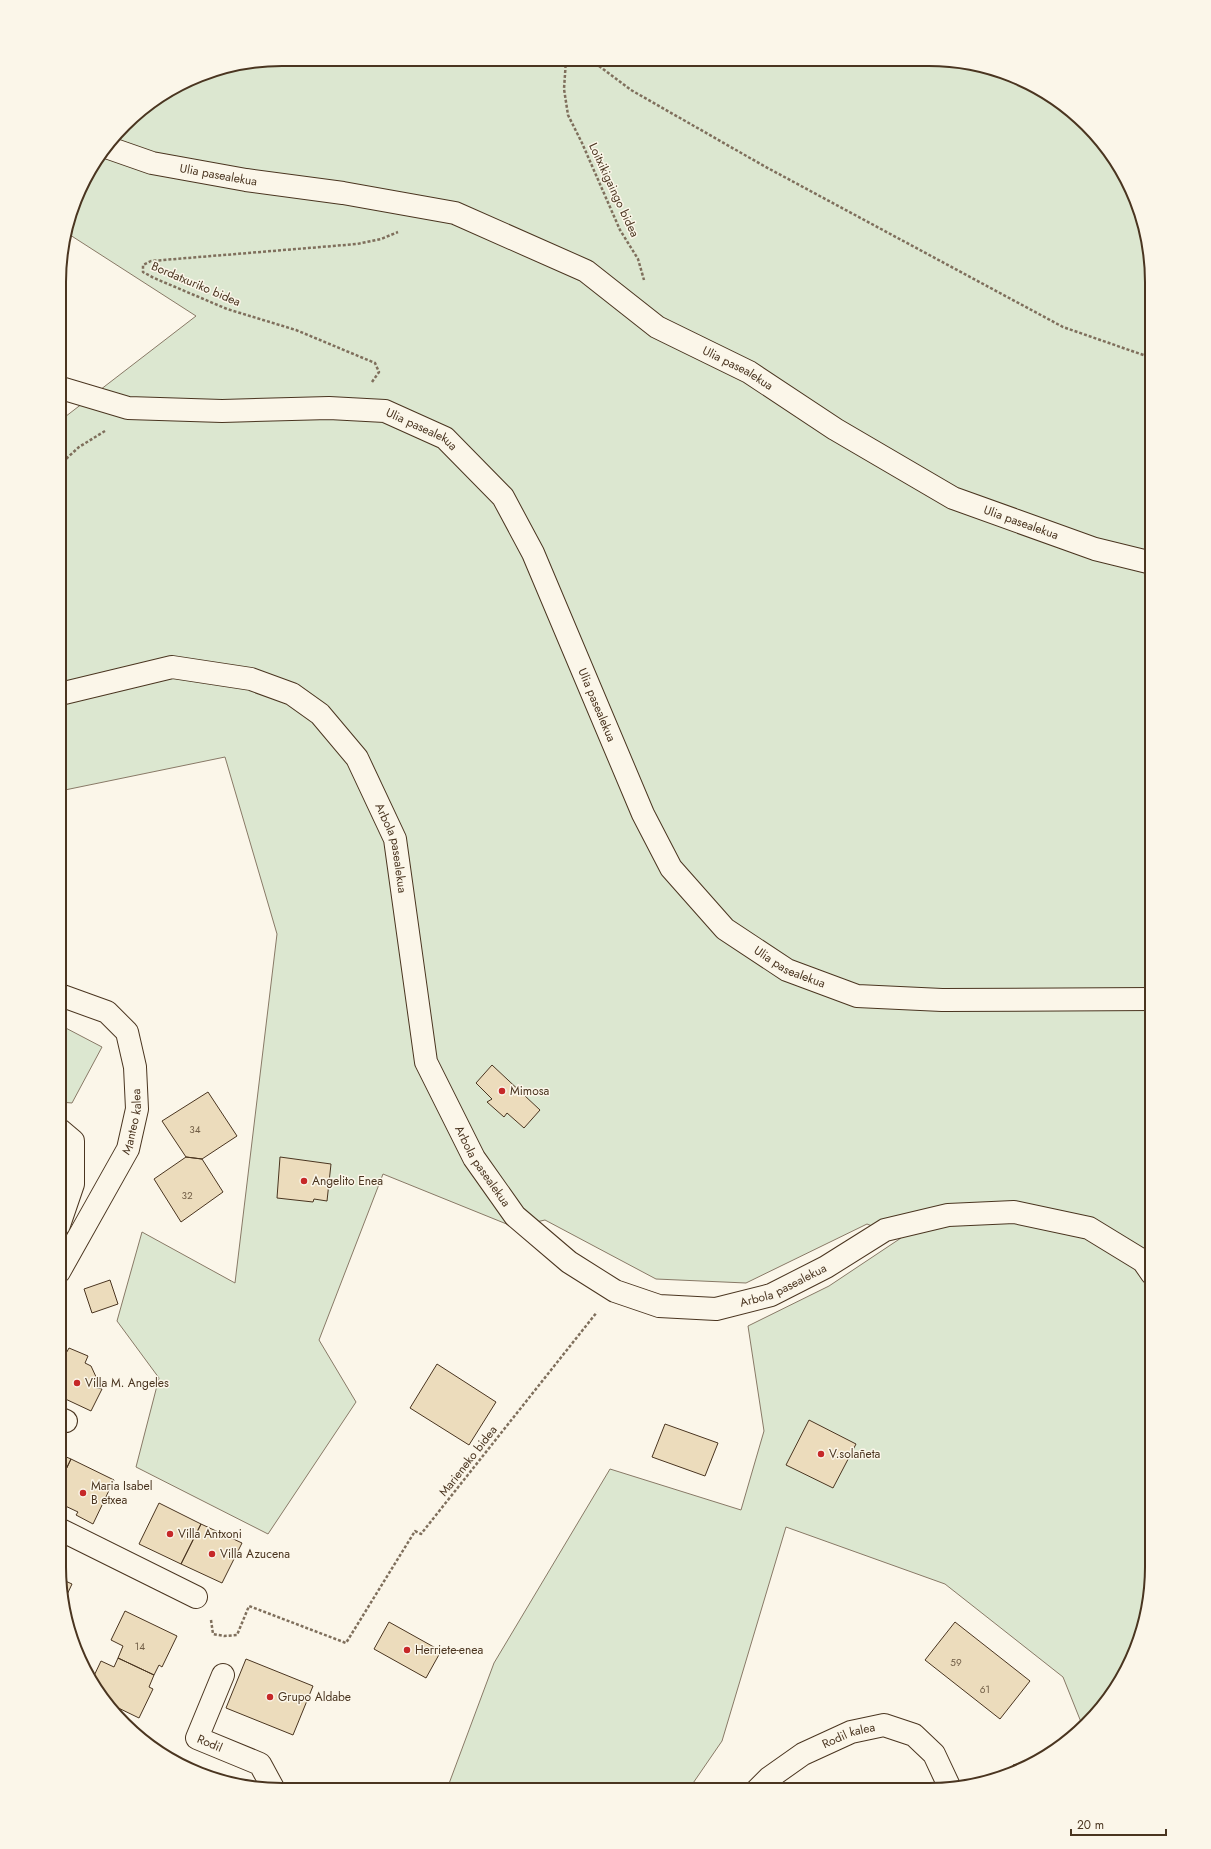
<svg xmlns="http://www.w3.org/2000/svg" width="1211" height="1849" font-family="Jost,sans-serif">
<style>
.green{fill:#dce7d0;stroke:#887966}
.building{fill:#ecdcbc;stroke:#4a3520}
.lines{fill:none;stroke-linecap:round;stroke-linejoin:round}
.minor-casing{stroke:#4a3520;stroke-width:24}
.path{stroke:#7f6f5c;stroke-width:2.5;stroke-dasharray:3 2;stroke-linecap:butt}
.minor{stroke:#fbf6e9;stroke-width:22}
.poi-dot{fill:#c62828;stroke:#fbf6e9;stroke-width:1.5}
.labels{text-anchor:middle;stroke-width:3;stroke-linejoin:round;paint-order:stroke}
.number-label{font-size:10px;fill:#725f47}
.street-label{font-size:12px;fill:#4a3520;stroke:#fbf6e9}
.poi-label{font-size:12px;fill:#4a3520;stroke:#fbf6e9;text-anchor:start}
.rim{fill:none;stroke:#4a3520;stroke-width:2}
</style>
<rect width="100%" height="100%" fill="#fbf6e9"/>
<path class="green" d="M282 59 959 61 1015 76 1065 105 1106 146 1135 196 1152 282V1582L1140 1639 1114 1691 1083 1727 1063 1677 945 1584 786 1527 722 1741 689 1789H447L494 1663 610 1469 741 1510 764 1431 748 1326 829 1286 901 1238 867 1224 746 1283 656 1279 545 1220 514 1227 383 1174 319 1340 356 1402 268 1534 136 1467 159 1378 117 1321 142 1232 235 1283 277 934 225 757 60 791 61 420 196 316 67 233 82 183 135 114 197 76Z
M60 1025 102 1047 72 1103 60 1102Z"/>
<path class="building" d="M492 1065 540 1110 524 1128 507 1113 504 1117 487 1102 492 1099 476 1083Z
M208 1092 237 1136 202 1159 186 1157 162 1121Z
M186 1157 202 1159 223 1192 181 1222 154 1179Z
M280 1157 331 1164 327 1201 314 1199 313 1202 277 1198Z
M110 1280 118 1304 92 1313 84 1289Z
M69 1348 88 1356 85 1363 91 1366 97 1379 94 1387 102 1389 91 1411 59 1396V1366Z
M437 1364 496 1402 469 1445 410 1408Z
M809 1420 856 1444 833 1488 786 1465Z
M665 1424 718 1443 705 1476 652 1457Z
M59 1454 71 1459 59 1484Z
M71 1459 114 1480 93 1524 76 1515 78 1512 59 1503V1484Z
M159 1503 201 1524 181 1564 139 1544Z
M201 1524 242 1543 222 1583 181 1564Z
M61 1579 72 1584 65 1599Z
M125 1611 177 1636 162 1667 159 1665 154 1675 118 1658 123 1646 111 1640Z
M389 1622 441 1651 426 1678 374 1649Z
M955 1622 1030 1681 1000 1719 925 1660Z
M118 1658 154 1675 149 1687 153 1689 139 1718 104 1701 92 1680 101 1661 114 1667Z
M246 1659 313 1686 293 1735 226 1708Z
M1040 1757 1015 1773 1013 1765Z"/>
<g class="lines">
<g class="minor-casing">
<g id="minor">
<path id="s1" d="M109 148 152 163 246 180 343 193 455 213 586 271 657 327 749 372 835 429 953 498 1095 549 1152 563"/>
<path id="s2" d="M61 388 128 408 222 411 329 408 385 411 445 438 503 497 533 553 643 814 671 868 725 929 787 970 857 996 942 1000 1152 999"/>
<path id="s3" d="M60 694 172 667 251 679 292 694 320 714 357 758 395 839 426 1062 474 1158 515 1216 569 1262 615 1291 659 1306 716 1309 771 1295 826 1267 885 1230 948 1215 1014 1212 1089 1228 1143 1261 1152 1274"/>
<path d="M59 1225 73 1184V1141L60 1130"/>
<path id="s4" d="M59 1272 128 1149 137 1109 135 1067 127 1032 107 1012 60 995"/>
<path d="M59 1418 66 1421"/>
<path d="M59 1529 196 1597"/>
<path id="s5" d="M223 1675 197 1738 260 1764 273 1788"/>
<path id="s6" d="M757 1790 769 1778 803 1754 851 1732 884 1725 914 1735 934 1754 949 1786"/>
</g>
</g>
<path class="path" d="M566 60 564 89 568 115 582 143 620 230 638 259 644 280
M591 60 631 90 764 166 1063 327 1152 358
M372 382 379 372 375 363 296 330 227 309 154 278 143 272V265L151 261 357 244 381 239 398 232
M61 473 67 458 79 447 105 431
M211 1620 213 1634 224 1636 237 1635 249 1606 346 1643 415 1531 421 1534 597 1312"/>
<use href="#minor" class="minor"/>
</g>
<g class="poi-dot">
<circle cx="502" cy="1091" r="4"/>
<circle cx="304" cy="1181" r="4"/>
<circle cx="77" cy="1383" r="4"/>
<circle cx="821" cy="1454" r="4"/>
<circle cx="83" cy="1493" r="4"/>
<circle cx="170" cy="1534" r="4"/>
<circle cx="212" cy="1554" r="4"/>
<circle cx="407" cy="1650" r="4"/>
<circle cx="270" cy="1697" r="4"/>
</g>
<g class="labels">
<g class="number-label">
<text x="195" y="1133">34</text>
<text x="187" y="1199">32</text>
<text x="140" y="1650">14</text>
<text x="956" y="1666">59</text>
<text x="985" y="1693">61</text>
</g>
<g class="street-label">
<text dy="4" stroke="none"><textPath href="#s1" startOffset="113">Ulia pasealekua</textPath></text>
<text transform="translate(614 190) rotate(65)" y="4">Loitxikigaingo bidea</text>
<text transform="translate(196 284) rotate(23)" y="4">Bordatxuriko bidea</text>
<text dy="4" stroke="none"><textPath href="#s1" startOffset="677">Ulia pasealekua</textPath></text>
<text dy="4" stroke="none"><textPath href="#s2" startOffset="368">Ulia pasealekua</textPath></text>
<text dy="4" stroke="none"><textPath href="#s1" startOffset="1001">Ulia pasealekua</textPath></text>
<text dy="4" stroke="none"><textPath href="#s2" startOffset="704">Ulia pasealekua</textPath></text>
<text dy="4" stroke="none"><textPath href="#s3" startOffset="428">Arbola pasealekua</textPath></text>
<text dy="4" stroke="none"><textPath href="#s2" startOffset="1040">Ulia pasealekua</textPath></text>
<text dy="4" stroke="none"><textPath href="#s4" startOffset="169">Manteo kalea</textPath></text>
<text dy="4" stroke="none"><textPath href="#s3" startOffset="764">Arbola pasealekua</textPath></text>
<text dy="4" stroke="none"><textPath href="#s3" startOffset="1124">Arbola pasealekua</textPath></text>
<text transform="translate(468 1461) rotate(-52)" y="4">Marieneko bidea</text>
<text dy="4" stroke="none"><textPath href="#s6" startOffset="108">Rodil kalea</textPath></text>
<text dy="4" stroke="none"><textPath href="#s5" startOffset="82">Rodil</textPath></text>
</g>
<g class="poi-label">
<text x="510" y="1095">Mimosa</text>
<text x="312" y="1185">Angelito Enea</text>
<text x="85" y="1387">Villa M. Angeles</text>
<text x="829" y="1458">V.solañeta</text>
<text x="91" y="1490">Maria Isabel<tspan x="91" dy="14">B etxea</tspan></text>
<text x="178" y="1538">Villa Antxoni</text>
<text x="220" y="1558">Villa Azucena</text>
<text x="415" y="1654">Herriete-enea</text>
<text x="278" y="1701">Grupo Aldabe</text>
</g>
</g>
<path d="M0 0H1211V1849H0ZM282 66H929A216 216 0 0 1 1145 282V1567A216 216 0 0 1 929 1783H282A216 216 0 0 1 66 1567V282A216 216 0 0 1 282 66Z" fill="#fbf6e9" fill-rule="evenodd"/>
<path class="rim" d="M282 66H929A216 216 0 0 1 1145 282V1567A216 216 0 0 1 929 1783H282A216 216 0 0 1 66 1567V282A216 216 0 0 1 282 66Z"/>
<path d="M1071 1829v6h95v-6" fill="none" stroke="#4a3520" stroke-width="2"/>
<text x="1077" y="1829" font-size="12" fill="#4a3520" stroke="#fbf6e9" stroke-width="3" paint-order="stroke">20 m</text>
</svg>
